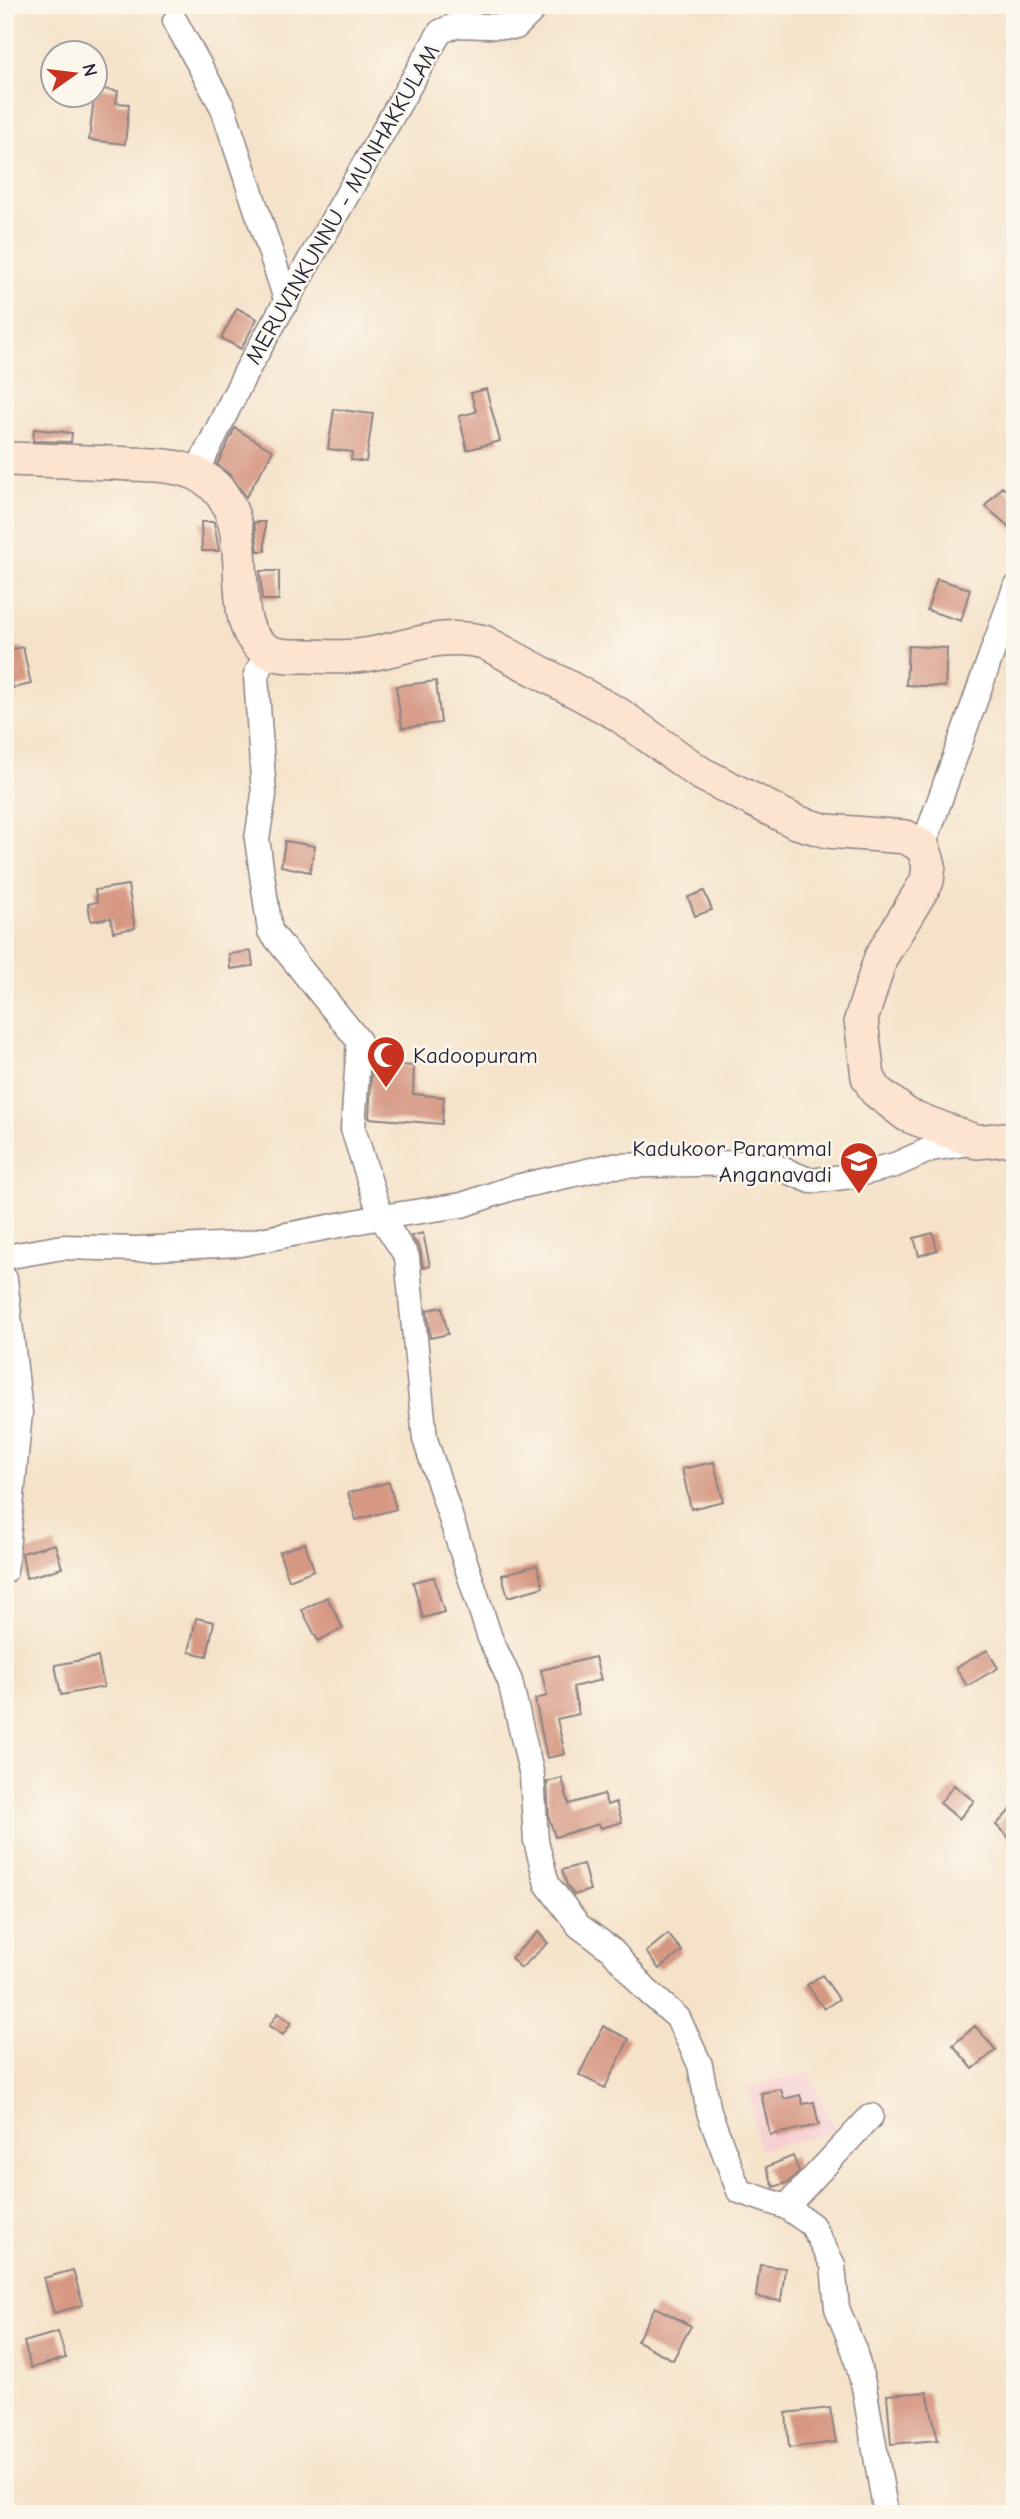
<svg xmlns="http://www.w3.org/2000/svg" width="1020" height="2519" font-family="'Comic Neue',sans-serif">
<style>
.built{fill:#f7cfd2}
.building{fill:#d69883}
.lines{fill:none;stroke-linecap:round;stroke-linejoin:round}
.street-casing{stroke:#8c8282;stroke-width:27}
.secondary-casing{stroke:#8c8282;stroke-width:36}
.street{stroke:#fff;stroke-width:24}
.secondary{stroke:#fde4d0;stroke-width:33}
.labels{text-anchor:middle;stroke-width:5;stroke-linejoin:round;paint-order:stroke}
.street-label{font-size:23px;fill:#22223b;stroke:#fbf7ec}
.poi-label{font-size:23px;fill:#22223b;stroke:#fbf7ec;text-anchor:start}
</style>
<rect width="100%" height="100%" fill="#fbf7ec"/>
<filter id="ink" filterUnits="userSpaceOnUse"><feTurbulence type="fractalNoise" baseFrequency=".0143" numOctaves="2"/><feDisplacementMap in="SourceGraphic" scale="14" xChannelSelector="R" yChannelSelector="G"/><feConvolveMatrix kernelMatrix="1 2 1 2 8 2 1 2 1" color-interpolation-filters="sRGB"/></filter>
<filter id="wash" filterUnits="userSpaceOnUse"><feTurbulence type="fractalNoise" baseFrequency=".00686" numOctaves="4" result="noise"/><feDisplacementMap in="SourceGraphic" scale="28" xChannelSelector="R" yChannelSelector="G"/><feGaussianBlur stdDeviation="1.57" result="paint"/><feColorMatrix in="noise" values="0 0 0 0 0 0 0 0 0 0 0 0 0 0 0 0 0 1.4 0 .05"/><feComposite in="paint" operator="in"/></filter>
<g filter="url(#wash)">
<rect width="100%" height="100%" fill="#f5e2c9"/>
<path class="built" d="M809 2072 835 2131 759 2150 748 2086Z"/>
<g id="blocks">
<path class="building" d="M95 88 118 91 116 103 129 104 125 144 89 140Z
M237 308 257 319 241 349 221 338Z
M486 389 500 441 467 450 459 416 476 412 471 393Z
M334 409 373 414 366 462 351 460 352 452 328 449Z
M235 428 273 451 246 497 230 475 217 465Z
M34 429 72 433 71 442 33 441Z
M1002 487 1015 498V532L985 506Z
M201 522H214L219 551H202Z
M254 522H265V551H258Z
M260 571H279V600H262Z
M937 579 970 589 961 621 927 610Z
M908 646 947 648 945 687 906 685Z
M23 647 31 684 13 688 5 651Z
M436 681 441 723 402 728 396 686Z
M285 841 315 846 310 872 281 866Z
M128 885 135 928 113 932 111 918 91 921 88 904 97 902 95 890Z
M704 891 712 910 695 916 688 897Z
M251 951 253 966 230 969 229 954Z
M372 1063 414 1066 413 1094 444 1097 442 1124 369 1118Z
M423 1233 430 1266 423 1268 420 1249 411 1236Z
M933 1233 937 1250 919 1256 914 1238Z
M442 1307 448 1334 430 1338 427 1310Z
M714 1462 723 1501 691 1509 682 1469Z
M389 1482 396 1509 356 1520 348 1493Z
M305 1543 314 1570 289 1580 279 1552Z
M55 1544 62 1568 26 1578 22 1553Z
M537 1565 543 1587 508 1597 502 1575Z
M434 1577 444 1612 423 1618 413 1582Z
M327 1597 343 1628 318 1641 302 1610Z
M196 1618 214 1622 207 1656 189 1652Z
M987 1650 998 1668 967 1686 956 1668Z
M98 1657 104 1687 61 1695 55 1665Z
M595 1657 601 1680 573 1687 579 1714 557 1719 565 1754 547 1758 535 1699 547 1696 541 1670Z
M562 1778 569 1804 604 1794 607 1805 616 1802 622 1822 601 1828 599 1824 555 1837 549 1818 547 1782Z
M954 1785 974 1801 959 1819 940 1803Z
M1015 1805V1844L996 1825Z
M583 1864 590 1890 574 1895 567 1885 562 1870Z
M538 1932 548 1943 521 1968 511 1958Z
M668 1934 682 1951 659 1969 646 1952Z
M822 1975 839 1999 824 2009 807 1985Z
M278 2013 291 2023 283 2035 269 2026Z
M603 2026 629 2039 605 2088 579 2075Z
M975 2026 996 2050 973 2069 953 2045Z
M781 2089 784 2099 800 2095 803 2104 814 2102 819 2125 770 2135 761 2093Z
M793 2156 799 2171 789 2182 774 2187 766 2167Z
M760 2265 785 2268 781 2301 756 2297Z
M73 2270 83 2305 54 2313 44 2278Z
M655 2307 691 2326 673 2360 637 2341Z
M58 2332 66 2358 31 2368 24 2342Z
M927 2392 938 2440 891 2444 887 2395Z
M830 2408 836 2442 789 2448 786 2413Z"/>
</g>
</g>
<g filter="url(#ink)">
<use href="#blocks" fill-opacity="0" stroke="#8c8282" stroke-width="2"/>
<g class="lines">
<g class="street-casing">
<path id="street" d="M175 21 223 108 287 302
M196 473 247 370 440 32 456 25 516 27 538 5
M923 847 1015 588
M5 1257 63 1247 136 1249 240 1244 381 1217 353 1129 359 1041 270 931 257 839 264 795 256 675 261 664 271 653
M5 1279 20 1412 5 1571
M786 2207 871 2116
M886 2514 864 2387 854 2350 837 2308 833 2265 812 2225 786 2207 739 2191 709 2112 700 2065 678 2018 645 1989 612 1950 579 1926 547 1884 536 1841 532 1776 510 1681 490 1638 425 1439 407 1257 381 1217 462 1205 512 1188 610 1166 740 1163 777 1167 811 1181 851 1176 895 1165 931 1149 977 1142"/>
</g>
<g class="secondary-casing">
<path id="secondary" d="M5 459C48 460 90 462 132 464 152 465 176 465 195 473 273 509 212 626 270 652 280 657 297 656 307 656 330 657 353 658 376 653 414 645 445 632 484 642L618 714 700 773 796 822 827 831 906 837 923 847 929 865 927 881 881 957 861 1020 868 1077 876 1091 907 1115 977 1142 1015 1138"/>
</g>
<use href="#street" class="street"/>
<use href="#secondary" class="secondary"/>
</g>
</g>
<defs>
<g id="mosque-pin" transform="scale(2.0125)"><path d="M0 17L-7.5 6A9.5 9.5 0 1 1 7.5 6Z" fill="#c8321e" stroke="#fbf7ec"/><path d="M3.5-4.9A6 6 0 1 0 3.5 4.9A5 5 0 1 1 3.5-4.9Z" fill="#fff"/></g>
<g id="school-pin" transform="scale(2.0125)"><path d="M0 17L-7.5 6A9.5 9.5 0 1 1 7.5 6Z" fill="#c8321e" stroke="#fbf7ec"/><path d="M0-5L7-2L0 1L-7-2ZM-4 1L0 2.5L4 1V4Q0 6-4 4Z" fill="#fff"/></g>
</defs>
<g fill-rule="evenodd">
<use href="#mosque-pin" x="386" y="1055"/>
<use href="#school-pin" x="859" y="1161"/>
</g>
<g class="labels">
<g class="street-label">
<text transform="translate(342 204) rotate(-60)" y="8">MERUVINKUNNU - MUNHAKKULAM</text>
</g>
<g class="poi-label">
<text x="413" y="1063">Kadoopuram</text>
<text x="832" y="1156" text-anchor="end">Kadukoor Parammal<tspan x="832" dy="26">Anganavadi</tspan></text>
</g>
</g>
<rect width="1020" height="2519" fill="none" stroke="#fbf7ec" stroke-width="28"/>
<g transform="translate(74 74) rotate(76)"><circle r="33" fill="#fbf7ec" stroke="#a4a2a5" stroke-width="2"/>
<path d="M0-5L12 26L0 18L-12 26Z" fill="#c8321e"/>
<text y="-10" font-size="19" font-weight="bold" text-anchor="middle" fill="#22223b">N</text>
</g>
</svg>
